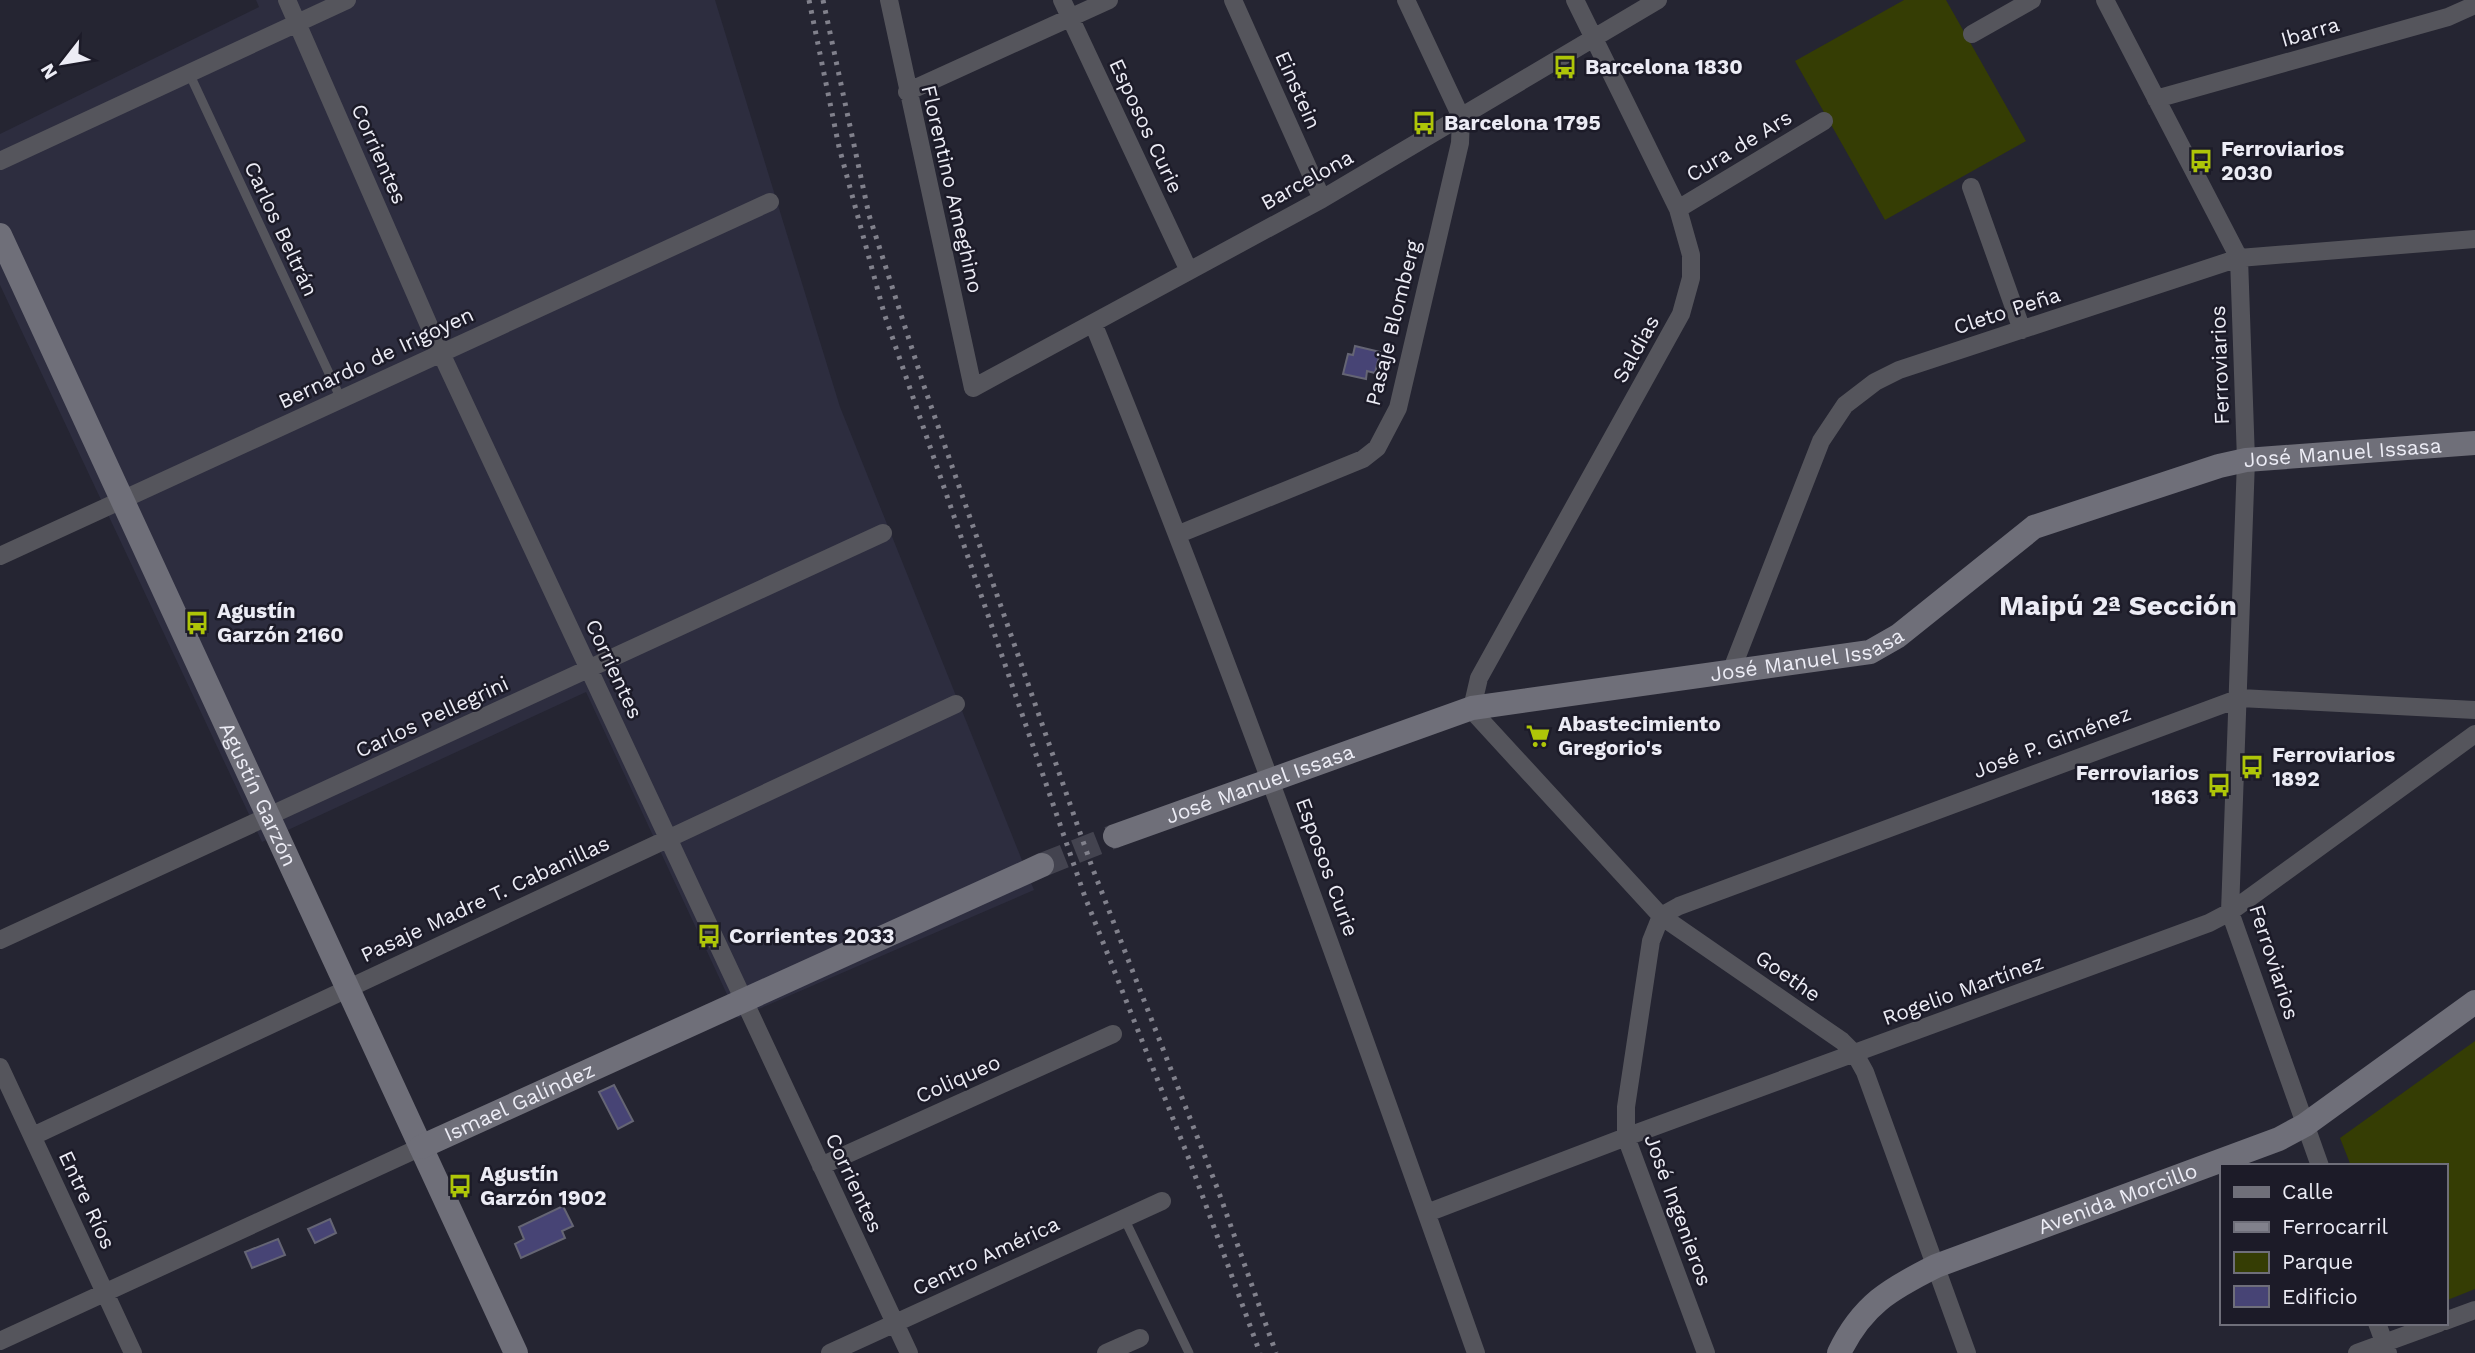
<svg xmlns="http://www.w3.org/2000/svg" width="2475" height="1353" font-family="'Work Sans',sans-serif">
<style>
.built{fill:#2d2d3f}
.green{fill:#353d04}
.building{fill:#474475;stroke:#656574;stroke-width:2}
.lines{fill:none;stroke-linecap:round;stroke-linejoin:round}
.secondary-tunnel{stroke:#43434f;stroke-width:24;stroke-dasharray:24 12;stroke-linecap:butt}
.service{stroke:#55555c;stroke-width:9}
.minor{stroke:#55555c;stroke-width:18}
.secondary{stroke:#6f6f79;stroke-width:24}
.rail{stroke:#81818c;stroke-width:5;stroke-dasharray:3.5 7;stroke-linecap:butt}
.labels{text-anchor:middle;stroke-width:5;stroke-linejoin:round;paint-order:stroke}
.street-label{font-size:21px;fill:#ececf5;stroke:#1c1b28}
.poi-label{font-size:21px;font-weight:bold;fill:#ececf5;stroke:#1c1b28;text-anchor:start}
.district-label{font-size:28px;font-weight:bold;fill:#ececf5;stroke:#1c1b28}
</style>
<rect width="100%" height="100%" fill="#252532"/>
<path class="built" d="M256 0H715L840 407 1034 890 738 1018 586 692 262 842 0 285V134L259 7Z"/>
<path class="green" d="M1904 0H1946L2026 141 1885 220 1795 61Z
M2475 1041V1289L2445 1301V1166H2351L2340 1138Z"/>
<path class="building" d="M1355 346 1380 352 1375 373 1367 371 1366 379 1343 374 1348 354 1353 355Z
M614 1085 633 1121 618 1129 599 1092Z
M563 1206 573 1226 562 1231 565 1238 521 1258 515 1244 524 1239 519 1227Z
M330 1219 336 1233 315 1243 308 1229Z
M278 1239 285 1255 252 1268 245 1252Z"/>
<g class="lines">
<path class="secondary-tunnel" d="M1042 865 1115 836"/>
<path class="service" d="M189 73 341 399
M1124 1218 1189 1353"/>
<path class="minor" d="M287 0 441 353 909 1353
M889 0 973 388 1322 199 1658 0
M1062 0 1189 271
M1233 0 1322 199
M1575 0 1678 209 1691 255V278L1681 314 1479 678 1472 708 1478 717 1661 916 1842 1041 1855 1054 1865 1072 1967 1353
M2105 0 2239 258 2246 460 2230 912 2320 1166
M1972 34 2032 0
M907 92 1109 0
M2156 99 2448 17 2475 5
M0 161 347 0
M1971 187 2022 330
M1678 209 1824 121
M1093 323C1231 662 1354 1008 1476 1353
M1179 534 1363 459 1377 448 1398 408 1460 143 1461 117 1406 0
M0 556 770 202
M1732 669 1821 441 1845 405 1875 382 1899 370 2239 258 2475 239
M0 940 883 533
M0 1067 133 1353
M33 1136 956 704
M821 1166 1113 1034
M1427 1213 1626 1137 2209 923 2230 912 2475 734
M2445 1321 2475 1310
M2377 1323 2388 1353
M0 1341 421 1147
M830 1353 1162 1201
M1106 1353 1140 1338
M1706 1353 1626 1137V1107L1651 941 1661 916 1679 906 2240 698 2475 710
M2357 1353 2439 1323"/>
<g class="secondary">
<path id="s1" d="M0 235 516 1353"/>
<path id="s2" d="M1115 836 1472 708 1870 652 1898 636 2034 527 2219 466 2246 460 2475 443"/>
<path id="s3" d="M421 1147 1042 865"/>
<path id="s4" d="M1839 1353C1862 1305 1890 1289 1936 1266L2279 1139 2305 1125 2475 1002"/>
</g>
<path class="rail" d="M809 0 839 147 884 313 1085 897 1189 1159 1260 1353
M823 0 869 215 924 386 1092 867 1218 1190 1276 1353"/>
</g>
<defs>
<g id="bus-bare" transform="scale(1.89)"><path d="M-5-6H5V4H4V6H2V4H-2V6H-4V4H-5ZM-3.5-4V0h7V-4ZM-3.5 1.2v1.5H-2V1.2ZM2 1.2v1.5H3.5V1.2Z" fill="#aec508" stroke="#1c1b28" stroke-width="2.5" paint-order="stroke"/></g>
<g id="supermarket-bare" transform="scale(1.89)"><path d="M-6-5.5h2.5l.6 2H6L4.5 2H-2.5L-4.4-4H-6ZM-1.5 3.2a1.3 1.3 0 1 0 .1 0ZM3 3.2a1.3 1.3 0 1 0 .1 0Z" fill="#aec508" stroke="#1c1b28" stroke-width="2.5" paint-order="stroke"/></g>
</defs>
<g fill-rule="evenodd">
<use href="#bus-bare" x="1565" y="67"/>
<use href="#bus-bare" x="1424" y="123"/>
<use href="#bus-bare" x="2201" y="161"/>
<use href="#bus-bare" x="197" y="623"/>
<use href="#supermarket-bare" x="1538" y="736"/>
<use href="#bus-bare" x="2252" y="767"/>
<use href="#bus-bare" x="2219" y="785"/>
<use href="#bus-bare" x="709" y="936"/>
<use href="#bus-bare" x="460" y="1186"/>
</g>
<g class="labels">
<g class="street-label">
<text transform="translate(2310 32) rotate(-16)" y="7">Ibarra</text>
<text transform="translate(1298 90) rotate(66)" y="7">Einstein</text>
<text transform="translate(1146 126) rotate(65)" y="7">Esposos Curie</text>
<text transform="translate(1739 146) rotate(-31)" y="7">Cura de Ars</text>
<text transform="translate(379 154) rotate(66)" y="7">Corrientes</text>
<text transform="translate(1307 180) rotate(-29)" y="7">Barcelona</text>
<text transform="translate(952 189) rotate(77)" y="7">Florentino Ameghino</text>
<text transform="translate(281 229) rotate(65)" y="7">Carlos Beltrán</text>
<text transform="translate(2007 311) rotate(-18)" y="7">Cleto Peña</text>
<text transform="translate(1393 323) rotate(-76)" y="7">Pasaje Blomberg</text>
<text transform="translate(1636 349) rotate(-61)" y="7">Saldias</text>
<text transform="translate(376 358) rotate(-25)" y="7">Bernardo de Irigoyen</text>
<text transform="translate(2220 365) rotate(-92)" y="7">Ferroviarios</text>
<text dy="7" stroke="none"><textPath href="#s2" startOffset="1307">José Manuel Issasa</textPath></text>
<text dy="7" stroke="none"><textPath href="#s2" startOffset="719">José Manuel Issasa</textPath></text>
<text transform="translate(614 669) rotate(65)" y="7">Corrientes</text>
<text transform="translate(432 717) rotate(-25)" y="7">Carlos Pellegrini</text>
<text transform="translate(2052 742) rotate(-21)" y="7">José P. Giménez</text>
<text dy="7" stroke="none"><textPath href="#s2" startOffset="154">José Manuel Issasa</textPath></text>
<text dy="7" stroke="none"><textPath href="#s1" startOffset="616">Agustín Garzón</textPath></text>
<text transform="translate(1327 867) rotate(70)" y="7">Esposos Curie</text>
<text transform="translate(485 899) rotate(-25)" y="7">Pasaje Madre T. Cabanillas</text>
<text transform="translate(2274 962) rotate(72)" y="7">Ferroviarios</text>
<text transform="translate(1788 976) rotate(35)" y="7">Goethe</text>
<text transform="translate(1963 990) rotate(-20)" y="7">Rogelio Martínez</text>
<text transform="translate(958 1079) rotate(-24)" y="7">Coliqueo</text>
<text dy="7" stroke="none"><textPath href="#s3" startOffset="108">Ismael Galíndez</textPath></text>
<text transform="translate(854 1183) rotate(65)" y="7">Corrientes</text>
<text dy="7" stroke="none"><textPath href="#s4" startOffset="327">Avenida Morcillo</textPath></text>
<text transform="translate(87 1200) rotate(65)" y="7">Entre Ríos</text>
<text transform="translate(1678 1210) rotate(70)" y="7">José Ingenieros</text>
<text transform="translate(986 1256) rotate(-25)" y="7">Centro América</text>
</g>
<g class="poi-label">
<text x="1585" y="74">Barcelona 1830</text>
<text x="1444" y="130">Barcelona 1795</text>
<text x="2221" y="156">Ferroviarios<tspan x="2221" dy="24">2030</tspan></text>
<text x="217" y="618">Agustín<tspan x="217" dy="24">Garzón 2160</tspan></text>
<text x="1558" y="731">Abastecimiento<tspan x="1558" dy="24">Gregorio's</tspan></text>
<text x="2272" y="762">Ferroviarios<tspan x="2272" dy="24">1892</tspan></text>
<text x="2199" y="780" text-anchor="end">Ferroviarios<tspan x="2199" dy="24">1863</tspan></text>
<text x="729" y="943">Corrientes 2033</text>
<text x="480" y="1181">Agustín<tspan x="480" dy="24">Garzón 1902</tspan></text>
</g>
<g class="district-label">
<text x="2118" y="615">Maipú 2ª Sección</text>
</g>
</g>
<rect x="2220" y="1164" width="228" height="161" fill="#1c1b28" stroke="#6f6f7a" stroke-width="2"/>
<rect x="2234" y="1187" width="35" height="10" fill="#6f6f79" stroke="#6f6f7a" stroke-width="2"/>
<text x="2282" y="1199" font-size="21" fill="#ececf5">Calle</text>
<rect x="2234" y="1222" width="35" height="10" fill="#81818c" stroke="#6f6f7a" stroke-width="2"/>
<text x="2282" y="1234" font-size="21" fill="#ececf5">Ferrocarril</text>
<rect x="2234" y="1252" width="35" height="21" fill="#353d04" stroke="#6f6f7a" stroke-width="2"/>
<text x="2282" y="1269" font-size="21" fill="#ececf5">Parque</text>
<rect x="2234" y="1286" width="35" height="21" fill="#474475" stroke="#6f6f7a" stroke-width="2"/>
<text x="2282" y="1304" font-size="21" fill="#ececf5">Edificio</text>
<g transform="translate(63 63) rotate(239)" stroke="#1c1b28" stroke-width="5" paint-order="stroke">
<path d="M0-5L12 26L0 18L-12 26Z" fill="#ececf5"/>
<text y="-10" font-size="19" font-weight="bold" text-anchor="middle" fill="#ececf5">N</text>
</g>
</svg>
